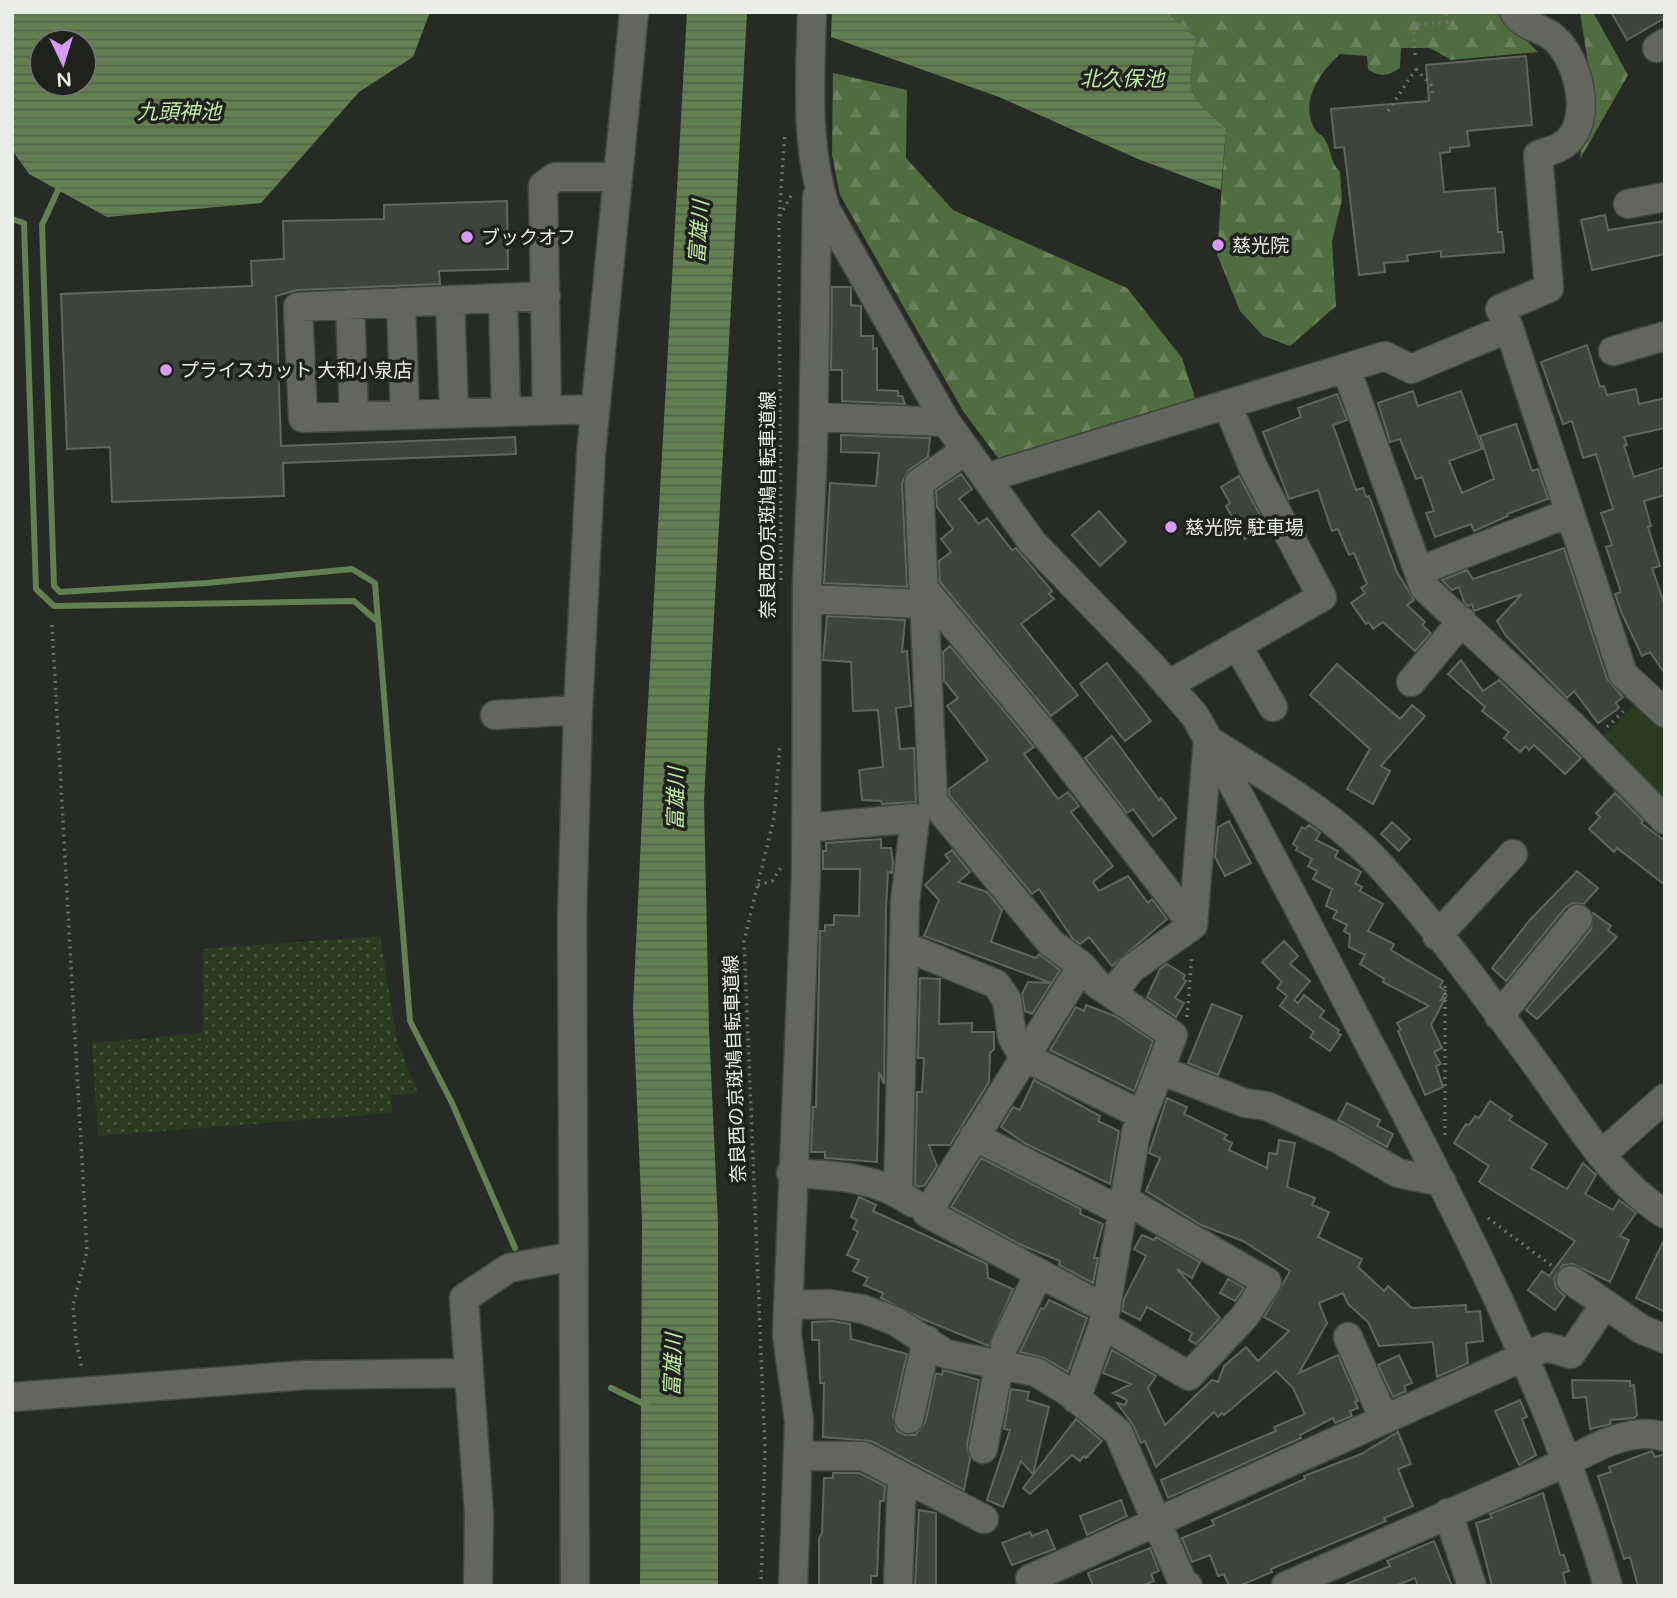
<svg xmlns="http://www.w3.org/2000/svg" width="1677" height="1598" font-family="'Varela Round','Noto Sans JP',sans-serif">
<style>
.grass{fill:url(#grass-dots)}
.forest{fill:url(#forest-firs)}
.park{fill:#2a3b1f}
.water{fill:url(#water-rules);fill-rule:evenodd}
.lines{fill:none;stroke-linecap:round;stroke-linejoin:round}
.stream{stroke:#628051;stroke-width:6}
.building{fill:#3f433d;stroke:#61655f;stroke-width:2}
.minor-casing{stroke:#454743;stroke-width:31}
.path{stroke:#6e716c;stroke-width:3.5;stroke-dasharray:2 5;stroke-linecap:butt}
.minor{stroke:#62665f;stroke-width:28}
.poi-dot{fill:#d99af7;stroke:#1e211c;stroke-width:2.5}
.labels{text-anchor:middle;stroke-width:7;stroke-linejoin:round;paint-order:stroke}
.poi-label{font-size:19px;fill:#ebede9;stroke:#1e211c;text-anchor:start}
.street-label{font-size:19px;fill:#ebede9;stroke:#1e211c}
.water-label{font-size:21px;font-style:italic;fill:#beeca3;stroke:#1e211c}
</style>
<defs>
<pattern id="grass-dots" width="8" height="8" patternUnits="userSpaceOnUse" patternTransform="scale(1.75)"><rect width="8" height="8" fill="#2a3b1f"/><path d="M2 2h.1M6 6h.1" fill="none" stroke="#495840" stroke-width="1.8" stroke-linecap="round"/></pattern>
<pattern id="forest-firs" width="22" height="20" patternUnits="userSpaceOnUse" patternTransform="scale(1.75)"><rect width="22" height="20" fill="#506d3f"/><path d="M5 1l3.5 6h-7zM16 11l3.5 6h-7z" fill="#69825b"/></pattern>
<pattern id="water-rules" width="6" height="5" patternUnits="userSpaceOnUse" patternTransform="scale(1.75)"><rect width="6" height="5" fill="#628051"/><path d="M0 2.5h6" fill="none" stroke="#55664c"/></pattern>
</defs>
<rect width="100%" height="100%" fill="#272b25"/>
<path class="grass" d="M380 936 397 1041 418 1093 391 1095 392 1113 98 1136 92 1043 203 1033V949Z"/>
<path class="forest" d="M1167 12H1523L1516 30 1538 52 1451 60 1430 48H1401L1400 68C1387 76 1381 78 1368 69L1367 56 1340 54C1320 72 1298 103 1316 131 1319 134 1322 135 1324 138 1332 149 1329 161 1340 172L1342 200 1332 241 1336 306 1290 346 1263 336 1240 311 1217 254 1226 128C1185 92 1186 92 1197 39Z
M1580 12H1596L1594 14 1628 75 1580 159 1588 63Z
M833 73 907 90 906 158 953 210 1127 288 1182 358 1195 398 998 458 963 411 840 195 832 155Z"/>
<path class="park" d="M1638 702 1665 727V805L1600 739Z"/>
<path class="water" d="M12 12H430L413 57 359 92 261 203 107 217 29 174 12 150ZM42 42H84V84H42Z
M687 12H747L704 800 709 1029 718 1223V1586H640L642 1222 633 1007 644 774Z
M832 12H1167L1197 39C1186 92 1185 92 1226 128L1221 190 1138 159 999 97 831 37Z"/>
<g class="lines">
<path class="stream" d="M58 190 42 225 54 586 60 592 207 583 352 569 375 583 410 1021 452 1103 515 1248
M12 219 24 223 36 589 54 606 354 601 378 622
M611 1388 648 1406"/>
</g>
<path class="building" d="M1611 12H1665V18L1627 40Z
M1526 56 1532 125 1467 131 1469 146 1450 148V152L1440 153 1444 192 1495 188 1498 232H1502L1504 252 1441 257V251L1407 255 1408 261 1384 263 1385 272 1359 275 1344 147 1335 148 1331 109 1429 101 1426 65Z
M507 201 508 269 439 271 440 284 297 290 276 296 281 446 515 437 516 454 283 463 284 496 112 502 110 447 67 449 61 294 252 286 251 261 284 259 283 221 384 219V205Z
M1605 215 1608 230 1665 221V254L1592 270 1581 220Z
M832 287H851V305L861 306V336H873V349L877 348V390L898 391V396H902L905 404 842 401V370H831Z
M1587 345 1600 387 1604 386 1607 395 1636 389 1639 404 1665 398V428L1624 437 1627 445 1624 446 1634 477 1665 467V495L1644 501 1651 526 1648 527 1660 566 1652 568 1665 606V674L1650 652 1642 656 1622 614 1615 594 1621 592 1606 547 1612 545 1601 513 1613 509 1596 454 1583 458 1572 421 1563 424 1541 362Z
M1413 391 1418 406 1461 391 1482 449 1449 461 1462 493 1494 479 1480 436 1516 424 1532 471 1538 469 1548 499 1507 514 1508 516 1474 531 1471 524 1435 537 1426 513 1434 511 1422 477 1416 479 1400 439 1390 442 1378 403Z
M1337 394 1347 420 1333 425 1356 490 1363 488 1366 497 1369 496 1397 572 1414 600 1407 605 1425 622 1422 625 1431 633 1415 651 1383 622 1373 629 1369 622 1366 624 1351 603 1365 593 1361 588 1367 584 1354 553 1349 555 1338 529 1332 531 1318 490 1289 499 1263 432 1301 417 1298 408Z
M841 435 930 438 928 457 909 470 902 483 907 587 824 583 830 483 876 486 879 453 841 452Z
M961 474 972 489 959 499 979 524 987 518 1012 550 1016 548 1052 591 1049 594 1054 599 1021 624 1078 695 1051 716 940 582 939 561 951 552 941 539 953 529 937 507 936 491Z
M1239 476 1266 526 1245 539 1226 506 1230 503 1221 487Z
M1099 511 1126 542 1100 566 1072 535Z
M1564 548 1607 679 1623 697 1616 703 1619 708 1598 723 1574 691 1567 698 1506 636 1497 621 1522 594 1474 611 1472 604 1468 606 1464 602 1459 587 1452 590 1442 580 1467 570 1473 579Z
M827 616 905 620 902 652 907 651 911 706 896 708 900 749 914 748 916 802 882 804 881 801 862 800 859 770 883 767 878 710 853 711 851 662 823 660Z
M950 646 1034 747 1024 754 1058 799 1068 792 1079 806 1071 812 1113 866 1093 882 1099 891 1128 876 1148 903 1152 899 1167 919 1112 966 1089 937 1080 944 1073 939 1039 889 1032 894 949 795V789L988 760 947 706 958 698 944 681 943 652Z
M1461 660 1483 691 1499 680 1581 758 1565 774 1534 745 1529 750 1526 746 1520 752 1504 738 1509 732 1482 711 1485 707 1448 674Z
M1107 663 1151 721 1125 741 1080 684Z
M1337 664 1400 719 1412 705 1425 716 1381 766 1390 771 1373 804 1347 789 1370 749 1310 695Z
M1112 736 1159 800 1161 798 1176 818 1153 836 1133 809 1127 813 1085 758Z
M1615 793 1643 821 1641 823 1665 841V885L1617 848 1614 852 1589 829 1600 817 1596 813Z
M1229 821 1251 863 1225 876 1215 857 1218 827Z
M1392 822 1410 839 1399 851 1381 834Z
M1309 825 1320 833 1316 840 1338 851 1335 857 1361 872 1355 883 1362 887 1360 891 1383 904 1368 931 1394 944 1391 950 1443 981 1440 987 1446 991 1441 1000 1446 997 1431 1025 1442 1048 1434 1052 1441 1064 1436 1066 1443 1087 1425 1095 1398 1031 1401 1030 1397 1023 1429 1006 1383 982 1384 979 1360 964 1365 955 1349 947 1350 935 1344 931 1347 925 1333 918 1337 911 1326 906 1332 889 1313 879 1317 871 1308 866 1312 859 1296 850 1298 847 1293 844 1302 827 1305 829Z
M881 839V848H891L893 863 892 873 888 872 886 909 884 1084 879 1072 877 1162 825 1158V1152H811L813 1107H816L820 931H825V925H834V915L859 916 860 869H823V851H826V843Z
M952 850 970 872 958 882 987 892 1002 910 991 942 1036 958 1039 954 1060 970 1032 1014 1025 1011 1022 994 1028 982 1051 983 924 936 939 900 925 885 950 861 945 855Z
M1577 871 1598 888 1584 904 1573 903 1565 908 1506 981 1492 968 1529 921Z
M1593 913 1611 926 1608 930 1617 937 1537 1019 1526 1010 1591 929Z
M1284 941 1298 956 1290 964 1310 981 1294 1000 1298 1003 1304 995 1324 1011 1320 1017 1339 1030 1337 1033 1341 1035 1330 1051 1310 1037 1314 1032 1280 1006 1287 996 1277 988 1282 982 1262 962Z
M1167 964 1185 975 1183 979 1186 981 1175 998 1184 1003 1176 1017 1147 997 1160 969Z
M920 978 940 979 939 1024 972 1023V1032H994V1049L990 1053 989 1082 950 1145H929L937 1166 925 1185 919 1187 915 1185 917 1092H922L924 1058H918Z
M1212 1004 1242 1016 1218 1075 1188 1063Z
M1086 1005 1115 1016 1153 1041 1134 1091 1050 1050 1076 1007 1084 1011Z
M1034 1080 1100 1116 1098 1121 1119 1131 1110 1184 1026 1144 1001 1127 1013 1107 1020 1110Z
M1167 1098 1187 1107 1184 1114 1227 1135 1224 1139 1232 1143 1229 1150 1267 1168 1269 1153 1277 1154 1279 1140 1295 1143 1287 1187 1315 1198 1312 1205 1329 1212 1318 1237 1362 1259 1358 1267 1384 1291 1388 1286 1412 1308 1466 1305V1312L1480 1311 1483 1341 1466 1343 1468 1363 1437 1377 1433 1342 1379 1346 1368 1322 1348 1304 1343 1293 1319 1303 1327 1323 1299 1373 1338 1355 1358 1401 1355 1402 1358 1408 1350 1411 1352 1416 1335 1423 1333 1418 1300 1435 1301 1438 1168 1498 1161 1480 1276 1431 1274 1427 1305 1414 1293 1388 1276 1371 1224 1415 1222 1413 1218 1417 1214 1412 1156 1467 1145 1441 1141 1443 1133 1425 1117 1403 1125 1405 1127 1400 1113 1393 1131 1384 1103 1373 1112 1350 1156 1376 1148 1388 1165 1425 1212 1380 1218 1382 1224 1366 1246 1347 1258 1361 1289 1331 1264 1317 1290 1271 1243 1241 1201 1225 1146 1191 1160 1158 1149 1153Z
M1490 1101 1512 1116 1509 1120 1547 1144 1531 1168 1567 1189 1583 1163 1596 1175 1585 1194 1613 1210 1619 1200 1636 1213 1620 1236 1629 1240 1610 1282 1573 1264 1563 1265 1554 1279 1556 1288 1565 1296 1555 1310 1528 1290 1542 1271 1549 1276 1575 1241 1479 1182 1489 1166 1454 1143 1466 1124 1469 1125 1475 1116 1479 1118Z
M1347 1103 1380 1120 1377 1126 1393 1134 1387 1147 1338 1120Z
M981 1158 1081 1209 1080 1214 1103 1224 1094 1258H1098L1093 1283 1059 1265 1060 1261 1019 1244 951 1207Z
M859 1197 876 1205 873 1211 987 1264 988 1278 1013 1289 989 1346 920 1318 881 1298 883 1293 864 1285 868 1278 853 1271 859 1260 847 1255 858 1232 853 1229 857 1220 851 1217Z
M1142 1235 1154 1240 1156 1237 1200 1262 1192 1278 1177 1269 1220 1318 1196 1344 1189 1340 1192 1333 1147 1307 1140 1320 1122 1311 1124 1299 1146 1256 1134 1249Z
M1665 1238V1312L1636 1298Z
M1228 1279 1244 1288 1235 1301 1220 1293Z
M1049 1300 1087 1318 1068 1372 1044 1358 1020 1352 1041 1308 1044 1309Z
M833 1321 850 1324 851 1339 907 1354 893 1416 897 1431 905 1435H915L925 1423 936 1373 942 1375 943 1370 979 1380 967 1446 970 1459 964 1490 871 1441 823 1437 824 1383H820L819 1340H812V1322Z
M1399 1355 1412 1383 1404 1386 1406 1391 1393 1397 1378 1365Z
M1572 1380 1630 1381V1386L1634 1385 1637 1415 1634 1418 1610 1420 1611 1424 1590 1429 1586 1397 1573 1398Z
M1011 1389 1029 1392 1027 1400 1049 1407 1033 1474 1021 1461 1003 1507 987 1500 1010 1430 1004 1429Z
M1520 1400 1527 1417 1522 1419 1536 1455 1519 1465 1495 1411Z
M1076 1419 1102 1441 1086 1458 1084 1456 1080 1461 1072 1455 1030 1494 1023 1488Z
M1398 1432 1411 1464 1398 1469 1413 1506 1384 1518 1386 1521 1271 1569 1272 1572 1239 1586H1229L1224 1574 1218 1576 1210 1555 1192 1562 1182 1538 1214 1525 1212 1520 1305 1479 1304 1476 1361 1454Z
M1652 1451 1655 1457 1665 1454V1586H1638L1630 1557 1624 1559 1598 1476 1611 1472 1609 1467Z
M833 1473H859L885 1486 884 1501H880L877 1576H871V1586H819V1538L822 1533 824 1478H833Z
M1543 1493 1560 1555H1564L1569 1571 1563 1573 1566 1586H1492L1476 1523 1492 1518 1490 1514Z
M1121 1500 1127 1516 1087 1535 1080 1516Z
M919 1510 936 1513V1586H915Z
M1047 1530 1055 1549 1012 1565 1002 1543 1030 1532 1032 1536Z
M1434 1541 1452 1586H1418L1415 1578 1395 1586H1342L1390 1566 1387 1561Z
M1150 1548 1159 1571 1151 1574 1154 1581 1142 1586H1093L1088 1573Z"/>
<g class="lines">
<g class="minor-casing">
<path id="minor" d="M812 12C810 78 805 147 826 210L946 422 1032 542 1152 666 1195 716C1256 823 1312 934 1369 1043 1462 1219 1552 1394 1608 1586
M1657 48 1665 43
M1628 204 1665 197
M546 296 298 307 303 418 595 409
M503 298 506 410
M450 300 454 412
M401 302 405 414
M350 304 354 416
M1509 328 1500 309 1549 288 1538 155C1546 152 1556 150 1563 145 1595 124 1579 59 1554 38 1542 27 1524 28 1514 12
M1613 351 1665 336
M1346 368 1424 587 1573 726 1665 820
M547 409 543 186 555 177H617
M814 417 946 422
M966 450 919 483 933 801 1051 943 1082 966 1097 984 1173 1035 1136 1132 1103 1325 1076 1399
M986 478 1385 356 1411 369 1509 328 1623 674 1665 713
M1419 571 1569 513
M924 589 1052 743 1193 925
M807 599 924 604
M1237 645 1273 707
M1411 682 1462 621
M1168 685 1322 597 1253 467 1227 404
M495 715 578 710
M1210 741C1267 778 1331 812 1377 862 1436 926 1489 1000 1541 1071 1577 1121 1611 1180 1665 1214
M806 828 915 818 905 902 898 1193
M1193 925 1208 739
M1437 936 1513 854
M904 946 996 984 1007 1000 1012 1037 1023 1056 1142 1115
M1082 966 927 1213 1106 1309
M1112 994 1131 969 1193 925
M1499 1016 1578 919
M1160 1070 1245 1103 1267 1106 1339 1139 1398 1173 1442 1182
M974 1136 1123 1212
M1601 1155 1665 1098
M791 1173C835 1175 877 1177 913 1203
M1571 1280 1641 1329 1665 1339
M788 1305 830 1304 863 1309 895 1321 946 1354 1036 1372 1067 1391 1118 1432 1182 1581 1188 1586
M1103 1325 1189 1376 1245 1316 1267 1282 1125 1200
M1348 1337 1384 1419
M1005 1344 1039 1273
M469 1373 479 1514 478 1586
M12 1397 306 1375 469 1373 464 1298 509 1268 573 1256
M909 1419 927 1340
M983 1449 999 1366
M798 1456H863L984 1519
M1448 1513 1472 1586
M1030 1579 1525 1356 1547 1347 1571 1354 1605 1304
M575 1586 572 916 578 710 591 454 634 12
M793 1586 799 1421 787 1335 806 875 807 585 813 447 817 197
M898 1586 902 1477
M1286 1586 1567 1462C1596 1447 1632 1426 1665 1437"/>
</g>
<path class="path" d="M1415 55 1413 25 1447 22 1446 12
M1416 69 1431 85 1433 93
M1388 111 1416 69
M780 216 793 192
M781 580 779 218 785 133
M52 625 87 1251 73 1305 76 1342 82 1368
M1607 727 1627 708
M758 885 772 881 782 866
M1187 1017 1192 955
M1445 1135V982
M1488 1218 1552 1266
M761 1586 765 1449 744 941 774 818 780 745"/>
<use href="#minor" class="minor"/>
</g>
<g class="poi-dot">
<circle cx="467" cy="237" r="7"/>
<circle cx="1218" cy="245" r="7"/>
<circle cx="166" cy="370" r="7"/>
<circle cx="1171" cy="527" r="7"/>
</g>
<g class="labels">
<g class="poi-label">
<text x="481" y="244">ブックオフ</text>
<text x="1232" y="252">慈光院</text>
<text x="180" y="377">プライスカット 大和小泉店</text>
<text x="1185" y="534">慈光院 駐車場</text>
</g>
<g class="street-label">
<text transform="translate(767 505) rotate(-90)" y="7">奈良西の京斑鳩自転車道線</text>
<text transform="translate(734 1069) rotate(-92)" y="7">奈良西の京斑鳩自転車道線</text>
</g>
<g class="water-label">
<text x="1122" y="86">北久保池</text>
<text x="179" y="119">九頭神池</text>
<text transform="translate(699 232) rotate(-86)" y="7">富雄川</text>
<text transform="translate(676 799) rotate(-89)" y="7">富雄川</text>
<text transform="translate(673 1365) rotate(-88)" y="7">富雄川</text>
</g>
</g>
<rect width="1677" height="1598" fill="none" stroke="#ebede9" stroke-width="28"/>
<g transform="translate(63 63) rotate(176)"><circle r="33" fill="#1e211c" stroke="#70736e" stroke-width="2"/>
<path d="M0-5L12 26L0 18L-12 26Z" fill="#d99af7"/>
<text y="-10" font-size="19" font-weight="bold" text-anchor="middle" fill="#ebede9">N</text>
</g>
</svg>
